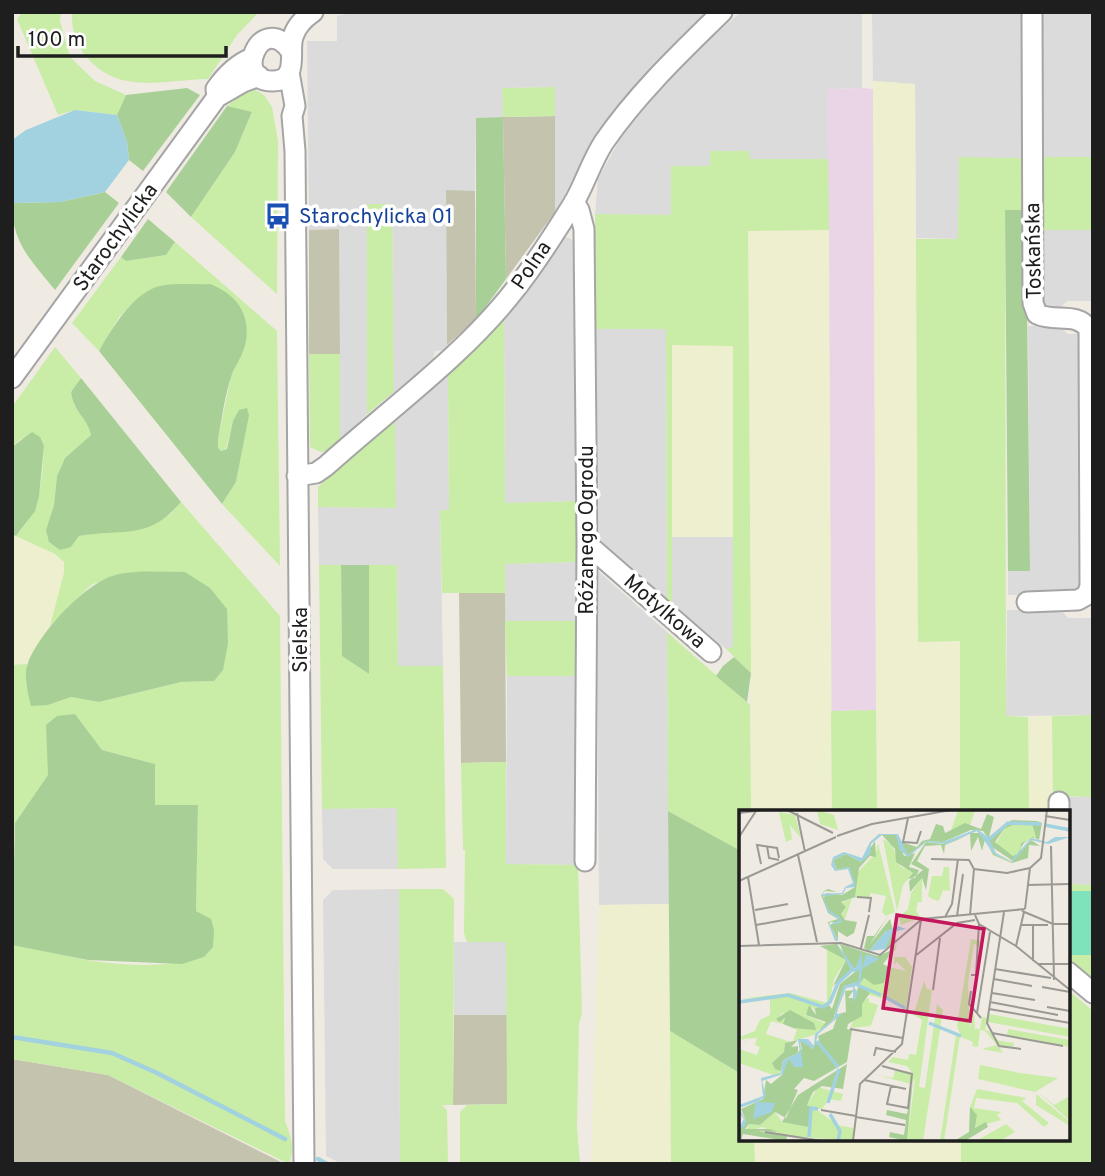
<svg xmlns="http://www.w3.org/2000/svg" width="1105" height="1176" font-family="Overpass,sans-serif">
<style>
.residential{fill:#dcdbdb}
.industrial{fill:#e9d5e5}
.construction{fill:#c4c4ae}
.farmland{fill:#edefce}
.grass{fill:#c9eca7}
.forest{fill:#a8d096}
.pitch{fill:#7ee2ba}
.water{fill:#a2d1df}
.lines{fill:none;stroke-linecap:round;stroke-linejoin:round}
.stream{stroke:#a2d1df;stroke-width:4.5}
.minor-casing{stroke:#a5a5a5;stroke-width:23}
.minor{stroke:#fff;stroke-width:19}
.labels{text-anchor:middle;stroke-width:7;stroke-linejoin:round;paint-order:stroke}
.transit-label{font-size:21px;fill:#164399;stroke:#fff;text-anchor:start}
.street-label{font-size:21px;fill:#1e1e1e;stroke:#fff}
.inset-river{fill:none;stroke:#a2d1df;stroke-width:3.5}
.inset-road{fill:none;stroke:#9b9994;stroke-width:2}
.view{fill:#c2185b;fill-opacity:0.15;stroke:#c2185b;stroke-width:3.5}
.inset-edge{fill:none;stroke:#1e1e1e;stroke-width:3.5}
</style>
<rect width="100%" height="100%" fill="#efebe3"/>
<path class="residential" d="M354 12H710L597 135 555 212V87L503 88V117L476 118 475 191H446L447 350 435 351 432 363 394 392 392 205 367 204V414L340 439 339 229 309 230 307 41H337V16Z
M741 12H862V88L827 89 828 159H749V152H710V166L671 215 595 214 598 179 621 137 644 106 710 39Z
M872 12H1026V158L958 239 916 238 915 84 873 81Z
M1039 12H1093V301H1067L1059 309 1045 310 1040 306 1038 230 1090 157H1038Z
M564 237 570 238 575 244 577 501 505 503 504 315 559 240Z
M1060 325 1067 334H1082L1085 585 1060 594 1008 595V571H1030L1028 326Z
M666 328 667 599 599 539 596 329Z
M448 372 449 510 440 511 443 666 398 667 397 566 319 565 318 507 395 508V418Z
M672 537H733V648L726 649 672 603Z
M577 562V621H505V564Z
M597 570 667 632 669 904 599 905Z
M1007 610H1061L1068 618H1093V715L1006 716Z
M507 676H579L578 865 506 864Z
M1064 797H1093V885L1068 884V812Z
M398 808V869H333L323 859 322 809Z
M399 889 400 1164H342L326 1156 323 900 333 890Z
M454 942H506L507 1015H454Z"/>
<path class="industrial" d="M862 88 873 89 876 710 831 711 827 89Z"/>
<path class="construction" d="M555 116V212L506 279 503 117Z
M446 190 475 191 476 319 447 345Z
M339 229 340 354H309V230Z
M459 593H505L506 762 461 763Z
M454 1015H507V1104L453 1105Z
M12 1059 108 1075 285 1164H12Z"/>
<path class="farmland" d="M873 81 915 84 918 641H960V812H877Z
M748 230H829L832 812H751Z
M672 344 733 345V537H672Z
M12 534 55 554 64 562V573L50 626 27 664 12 665Z
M1052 716 1053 812H1029L1028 717Z
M669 904 671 1164H591L599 905Z
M754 1139H961V1164H755Z"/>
<path class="grass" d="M22 12H61L60 21 70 57 95 81 126 95 117 115 75 110 58 115 17 19Z
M72 12H259L237 35 208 79C161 80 117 96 84 54 76 43 71 26 72 12Z
M555 87V116L503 117 502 88Z
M255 90 264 95 272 107 278 141 277 294 191 217 235 152 252 113 227 106 245 91Z
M710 151H749L750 159H828L829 230 748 231 751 673 726 649 733 647V346L672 345V603L667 599 666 329H596L595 214 671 215V166H710Z
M959 157 1026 158V210L1005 211 1006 716 1028 717 1029 812H960V641L918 642 916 239H958Z
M1038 157H1091V230H1038Z
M367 204H392L394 392 367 414Z
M175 242 277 331 280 566 222 504 236 482 242 450 233 421 226 449 221 451 218 448V439L231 376 244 349 246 324 133 303 119 317 99 351 72 323 121 257 126 261 166 255Z
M504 315 505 503 577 501V562L505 564V593H442L440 510H449L448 372Z
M55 347 81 378 71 392C74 413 87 416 91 435L65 458 57 476 54 505 46 530 71 547 79 536 170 515 181 502 280 616 285 1121C291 1136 295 1148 289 1164L108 1075 12 1059V945C38 948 62 955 86 960 124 966 168 968 204 957L202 915 196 911 198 805H155V764L102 750 75 714 48 775 15 823 12 867V665L27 664 26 686 48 705 71 697 99 702 181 682 214 681 118 574 91 585 50 626 64 573V562L55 554 16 536C41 509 42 482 44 446L21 439 12 447V407Z
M309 354H340V439L326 451 321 452 310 447Z
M395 418 396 508 318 507V487Z
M319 565H341L342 656 369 674V565H397L398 666H443L446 868 398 869 397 808 322 809Z
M505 621H577L579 676H507Z
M667 632 750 705 751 812H741V851L668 811Z
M876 710 877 812H832L831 711Z
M1093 715V797L1053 796 1052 716Z
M506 762V864L578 865 582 1013 579 1024 577 1127 580 1164H460V1112L467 1105 507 1104 506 942H467L464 933 465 850H463L461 763Z
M1068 884 1093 885V989L1068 959Z
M399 889H443L454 899 453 1105H442L447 1110 448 1164H400Z
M1068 990 1093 1011V1164H961V1139H1068Z
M670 1031 741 1074V1139H754L755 1164H671Z"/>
<path class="forest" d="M187 88 200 95 143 171 129 160 127 142 117 115 126 95Z
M227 106 252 112 235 152 191 217 166 192Z
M503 117 506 279 476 320V118Z
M105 192 119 203 55 290C31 260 12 244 12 203L60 202Z
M1005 210H1026L1030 571H1008Z
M148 219 175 242 166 255 126 261 121 257Z
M210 284C239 295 253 318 244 349 241 358 235 366 232 374 225 394 222 418 218 439V448L221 451 227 449 233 421 239 410 247 408 249 415 236 482 222 504 99 351C111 330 131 296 156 287 172 282 194 285 210 284Z
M81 378 181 502C148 541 125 528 79 536L71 547 60 550 49 542 46 530 54 505 57 476 65 458 91 435C87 417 74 413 71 392Z
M32 432 40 437 44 446 39 496 35 511 16 536 12 534V447Z
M341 565H369V674L342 656Z
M185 572 210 588 227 609 228 643 223 670 214 681 181 682 99 702 71 697 48 705 31 706C28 693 23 676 28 663 39 633 87 580 119 574 140 570 163 572 185 572Z
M734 657 751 673 747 702 716 676 723 666Z
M75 714 102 750 155 764V805H198L196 911 211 919 214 930 213 947 204 957 182 964 88 960 12 945 15 823 48 775 46 725 57 716Z
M668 811 741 851V1074L670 1031Z"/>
<path class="pitch" d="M1069 891H1093V955H1069Z"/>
<path class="water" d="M75 110 117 115 127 142 129 160 105 192 60 202 12 203V140L26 130Z"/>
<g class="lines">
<path class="stream" d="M12 1037 112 1053 157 1073 285 1139
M318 1159 327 1164"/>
<g class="minor-casing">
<path id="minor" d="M290 50C261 11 231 82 273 81 300 80 288 52 293 37 296 26 303 19 313 12
M289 72 295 106 292 116 295 151 304 1164
M217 97 216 89C225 76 237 64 252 58
M574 202 579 210 584 229 587 544 585 861
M12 378 217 97 243 82 259 76
M297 476 316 473 326 466C387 411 463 356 513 292 535 265 555 233 573 204 585 184 591 162 604 142 637 94 680 53 722 12
M587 544 711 652
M1027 602 1078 600 1087 595 1090 586 1089 329C1076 311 1055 323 1037 314L1033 303 1032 12
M1059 812V802
M1068 972 1093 993"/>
</g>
<use href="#minor" class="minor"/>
</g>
<defs>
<g id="bus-bare" transform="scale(2.1)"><path d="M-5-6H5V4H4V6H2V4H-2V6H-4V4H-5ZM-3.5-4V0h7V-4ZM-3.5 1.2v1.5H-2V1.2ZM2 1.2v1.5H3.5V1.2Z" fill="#1a4fb4" stroke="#fff" stroke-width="2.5" paint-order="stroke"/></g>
</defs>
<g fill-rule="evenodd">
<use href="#bus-bare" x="278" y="216"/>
</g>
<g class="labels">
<g class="transit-label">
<text x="299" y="223">Starochylicka 01</text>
</g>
<g class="street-label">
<text transform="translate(115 237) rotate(-54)" y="7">Starochylicka</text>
<text transform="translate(1033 251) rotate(-91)" y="7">Toskańska</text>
<text transform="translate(531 265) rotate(-56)" y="7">Polna</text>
<text transform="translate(586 530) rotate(-90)" y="7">Różanego Ogrodu</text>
<text transform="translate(665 611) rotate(41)" y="7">Motylkowa</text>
<text transform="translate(300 640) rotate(-90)" y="7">Sielska</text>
</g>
</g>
<g transform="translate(739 810)">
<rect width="331" height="331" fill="#efebe3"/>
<path d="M78 0 95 5 99 20 81 14ZM236 0 231 15 212 20 219 1ZM40 2 56 5 62 28 51 15 53 29 47 32ZM274 14H293L297 27 282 33V44L275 46 256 35 265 19ZM144 29 153 35 161 56 174 63 164 75 158 101ZM139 33 156 102 147 106 143 102 147 86 131 83V87L113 88 106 109 102 105 107 97 102 93 116 87 119 62 137 43ZM205 57H210L211 81 204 80 200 91 193 89 189 86 193 66H203ZM183 68V92H179L177 100 181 108 162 115 160 107 169 99 172 83ZM232 129 242 131 241 137 235 134 229 173 231 218 235 202 236 219H241L243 207 248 208 246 220 250 221 257 230 275 233 274 237 259 235 264 243 243 239 258 235 246 221 241 220 239 237 233 236 234 232 222 227 218 215ZM158 133 155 147H166L173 157 167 200 153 191 127 184 120 175 125 168 134 174 145 173 150 157 167 161 158 152 155 155 156 140 147 144ZM88 138 107 150 95 169 90 194 76 198 77 205 74 197 66 205 88 214 75 225 54 231 58 220 54 218 77 217 43 203 39 210H47L44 214 32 211 27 224 52 232 46 233 45 242 36 251 42 262 37 266 0 253V239L18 245 21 237 16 235 18 228 4 229 8 233 0 227 16 221 21 210 31 205V189L41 187 0 189 51 183 88 193ZM185 171 188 179 193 180 180 277 186 278 198 194 204 200 184 331H168L176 269 172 274 138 265 154 268 156 260 173 262 168 256 149 252 154 247 169 250 170 244 177 245 183 210 169 201 175 203ZM130 188V192L139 195 132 216 111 218 124 190ZM250 204 331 219V227L249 212ZM269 219 331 230V237L268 225ZM217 225 221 226 205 331H201ZM241 255 281 263 319 268 296 282 239 269ZM79 277 104 284 102 291 90 289 83 299H77L98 315 114 318V330L71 328 73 298 68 295ZM238 279 288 288 283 291 310 313 305 317 278 293 237 288 235 298 262 302 258 305 262 310 236 317 238 306 231 297ZM299 282 315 295 331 286V311ZM297 284 331 312V316L297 295ZM36 302 43 312 69 317V328L19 321 40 323 23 317 7 322 10 314 21 315ZM267 314 276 322 261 331H237Z" fill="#c9eca7"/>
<path d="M248 4 255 7 250 27 273 10 298 11 303 13 300 30 294 27 285 33 274 51 253 37 250 30 259 21 250 29 244 21 232 20 204 32 187 31 177 40 169 45 161 35 162 32 178 37 183 31 191 29 197 14 204 16 206 23 226 13 242 19ZM276 14H293L297 27 282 33 281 43 274 46 256 32 265 19ZM231 23H243L255 44 273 52 292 30 301 36 290 35 289 48 273 53 254 45 246 29 243 41 239 27 232 41ZM143 25H157L165 46 176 43 170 57 180 60 176 68 169 69 174 63 157 52 156 39ZM228 26 206 35 205 44 202 35 186 36 178 51 190 59 187 80 183 68 171 82 170 71 184 60 172 54 187 32 203 34ZM136 31 137 47 131 46 120 58 116 87 102 92 107 97 102 104 106 110 118 112 115 123 108 127 99 121V131L91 115 95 112H91L90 115 96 131 89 113V112L99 109 89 103 82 85 85 81 89 79 98 82 86 81 83 84 85 88 87 83 103 85 116 77 110 57 98 60 94 50 107 44 122 52ZM150 105 131 134 151 109 157 131 146 139 153 122 147 121 130 141 125 138 128 126H135ZM98 134 106 148 101 134 138 146 156 139 144 154 150 157 145 173 135 175 125 168 122 172 121 158 116 159 108 150 112 161 94 176 107 150 81 136ZM117 161H121L120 172 105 176 94 210 80 221 87 212 67 205 70 195 77 205 76 198 90 195 93 199 101 174ZM120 175 131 183 123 194V206L109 214 108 219 113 220 108 252 75 271 65 268 55 279 59 280 47 308 36 302 21 315 10 314 6 319H31L39 322 19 321 48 326 47 331 4 324 2 331 0 320 7 311 2 299 24 289 27 270 32 274 44 264 45 253 63 239 61 231H68L73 239 77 231 81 234 79 226 94 219 99 204 107 202 106 181 115 180 109 188H115ZM51 200 75 213 77 220 54 218 44 214 46 208 41 212 37 209ZM59 230 52 237 59 236V243L44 250 42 261 36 259 33 253 45 242 46 233ZM108 254 104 279 83 276 74 282 68 295 72 298 69 317 43 312 59 285ZM174 269 168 331 150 327 151 322 165 325 167 310 147 305 148 300 168 304ZM231 297 238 305 236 318 247 312 249 317 226 331H215L230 322Z" fill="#a8d096" fill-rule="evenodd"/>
<path d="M238 19 249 27 257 43 272 51 292 28 308 32 316 27H331L309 34 292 30 274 52 255 44 238 21 207 34 187 32 169 47 161 40 157 25H143L132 34 131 44 122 52 107 44 94 50 98 60 110 57 116 73V77L107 78 104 84 84 86 90 100 102 108V113L91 115 99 131H96L90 115 101 110 89 102 83 84 103 83 106 77 114 73 109 59 96 61 92 55 94 47 105 42 123 48 131 32 140 24H159L169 45 187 31 204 32ZM159 116 167 119 154 122 146 139 130 141 147 121ZM98 134 116 159 123 142V159L127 144 140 149 123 159 122 173 115 177 119 183 114 193V177L107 178 99 199 98 204H103L79 224 75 239 61 231 64 257H55L50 248 44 264 23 271 27 286 18 292 36 293 33 302 14 309 17 292 0 298 7 311 6 316 0 320V331V318L5 309 0 303V295L24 286 22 268 42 263 44 250 61 242 59 229H69L75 236 76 224 94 210 105 176 120 171 121 161 113 162Z" fill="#a2d1df"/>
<path class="inset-river" d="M306 15 331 20M249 30 269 13 302 14M118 175 142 185M144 186 166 198M0 192 49 185 84 197 91 192 99 173 113 160M190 213 222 226M78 231 99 257M89 293 100 259M91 304 101 321 99 331M70 327 72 298 79 299"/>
<path class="inset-road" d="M48 0 94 23M0 3 24 0M58 3 66 42M306 6 331 10M169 8 164 32 178 33 182 21M98 26 133 14 212 0M0 27 17 1M28 36 30 48 40 50M312 36 315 170M59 45 78 132M192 49 230 50 235 59 268 63 291 58 302 48 308 0M22 54 18 35 38 38 40 48M9 67 20 135M0 71 97 27M288 75 331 74M118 87 132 88 130 102M286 99 291 58M16 100 49 94M283 101 314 114H331M265 102 248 213 260 236 282 239M231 105 235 59M236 105 240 114 277 136 331 180M218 106 224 64M206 107 213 94 219 49M294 114V151M17 115 72 105M282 115H309M0 136 102 133 141 145 183 109 286 99M277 136 285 102M122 138 130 105M176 146 218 113 236 110M299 154H331M256 159 312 168M232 165H237L240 114M255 169 293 176M303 177 331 182M194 180 201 128M232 181 230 194 242 208M253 183 296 190M251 192 319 205M308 197 331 201M250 199 331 213M238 203 251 122M111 219 164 228M253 223 324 236M135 246 137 238 157 242M143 256 173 264 169 298 148 294 152 276M125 270 167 279M82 300 117 306M117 307 166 315M26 322 83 331M114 331 121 274 163 234 182 110"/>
<path class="view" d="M158 105 245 119 231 211 144 198Z"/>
<rect width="331" height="331" class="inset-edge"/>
</g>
<rect width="1105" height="1176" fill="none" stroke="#1e1e1e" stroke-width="28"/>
<path d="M18 46v10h208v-10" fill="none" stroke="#1e1e1e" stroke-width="3.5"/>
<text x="28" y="46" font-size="21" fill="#1e1e1e" stroke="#ffffff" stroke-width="5" paint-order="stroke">100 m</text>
</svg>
